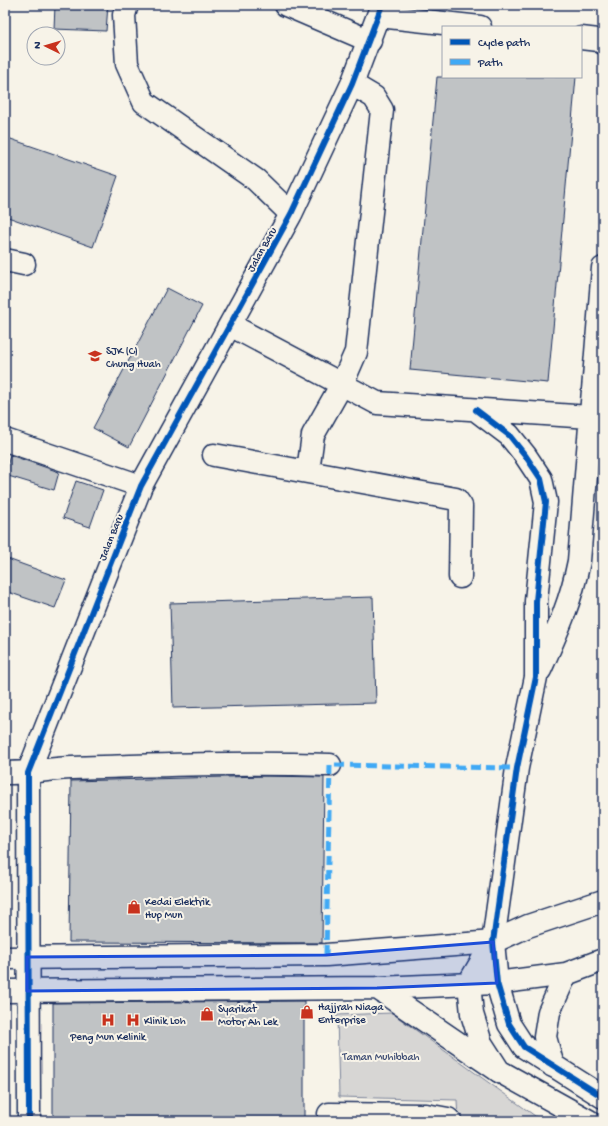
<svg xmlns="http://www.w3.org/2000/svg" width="608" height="1126" font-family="'Gochi Hand',sans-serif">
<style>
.green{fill:#d7d6d4;stroke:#798299}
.building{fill:#c0c3c5;stroke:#1b2f5e}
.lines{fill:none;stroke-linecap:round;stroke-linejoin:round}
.minor-casing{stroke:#1b2f5e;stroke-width:25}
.highway-casing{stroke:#1b2f5e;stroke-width:25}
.minor{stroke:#f7f3e8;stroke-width:22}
.highway{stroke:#f7f3e8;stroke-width:22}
.quiet{stroke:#3fa9f5;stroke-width:5;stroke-dasharray:10 5;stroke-linecap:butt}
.cycleway-casing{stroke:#f7f3e8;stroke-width:8}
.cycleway{stroke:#0057b8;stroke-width:6}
.marked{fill:#1d4ed8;fill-opacity:0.2;stroke:#1d4ed8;stroke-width:3;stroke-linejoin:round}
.labels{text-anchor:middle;stroke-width:4;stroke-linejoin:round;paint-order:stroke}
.street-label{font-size:11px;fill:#1b2f5e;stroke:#f7f3e8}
.poi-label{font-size:11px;fill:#1b2f5e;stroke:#f7f3e8;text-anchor:start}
.park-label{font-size:11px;fill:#415076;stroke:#f7f3e8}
</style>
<rect width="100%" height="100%" fill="#f7f3e8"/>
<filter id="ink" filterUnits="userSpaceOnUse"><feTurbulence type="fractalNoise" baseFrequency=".025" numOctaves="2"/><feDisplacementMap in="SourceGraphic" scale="8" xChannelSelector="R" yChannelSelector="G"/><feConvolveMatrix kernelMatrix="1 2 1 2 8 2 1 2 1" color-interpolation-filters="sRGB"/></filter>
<g filter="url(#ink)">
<path class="green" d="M392 1013 542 1121H458L457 1100 339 1097 337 1015Z"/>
<path class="building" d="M55 5H108L106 31 54 29Z
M437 77H576L548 383 410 370Z
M5 137 118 176 93 247 5 216Z
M167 288 202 306 129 447 93 428Z
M10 455 59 472 54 490 5 475Z
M76 481 103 490 90 527 63 518Z
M5 558 66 580 55 608 5 591Z
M373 597 376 703 173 708 170 603Z
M265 776 324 777 322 943 69 942 71 781Z
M304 1001V1121H53V1003Z"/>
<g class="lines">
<g class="minor-casing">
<path id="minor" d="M127 5 124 15 127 64 144 102 256 180 291 214
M286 5 370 41
M379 16 480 27
M581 38 598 40 603 43
M5 260 24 264
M230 325 377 403 590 417
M476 410 509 435 525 455 541 479 546 502 536 601V677L517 768 493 942 497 983 509 1024 524 1047 603 1097
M5 440 141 486
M214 455 456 499 461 506 460 577
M308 471 313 435 342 384 356 352 382 110 374 97 352 84
M540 670C557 632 571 602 579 561L603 268
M5 773C27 773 49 769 72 768 158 765 244 762 330 765
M493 942 469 983 472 1014 481 1043 499 1071 589 1121
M29 1121 28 773 141 486 291 214 352 84 382 5
M329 1121V1114L426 1115 448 1119 450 1121"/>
</g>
<g class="highway-casing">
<path id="highway" d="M5 958 326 955 493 942 528 926 603 901
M377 988 499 1071
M5 991 377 988 497 983 566 974 603 960
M553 1066 545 1037 549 1012 566 974"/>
</g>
<use href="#minor" class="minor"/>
<use href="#highway" class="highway"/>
<path class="quiet" d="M326 955 330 765 517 768"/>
<g class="cycleway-casing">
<path id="cycleway" d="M476 410 509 435 525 455 541 479 546 502 536 601V677L517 768 493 942 497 983 509 1024 524 1047 603 1097
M29 1121 28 773 141 486 291 214 352 84 382 5"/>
</g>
<use href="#cycleway" class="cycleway"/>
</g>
</g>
<path class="marked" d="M493 942 497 983 377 988 27 991V957L326 955Z"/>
<defs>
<g id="school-bare" transform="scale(1.08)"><path d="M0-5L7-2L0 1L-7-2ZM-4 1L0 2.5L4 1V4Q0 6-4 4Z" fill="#c8321e" stroke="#f7f3e8" stroke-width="2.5" paint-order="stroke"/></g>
<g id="shop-bare" transform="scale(1.08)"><path d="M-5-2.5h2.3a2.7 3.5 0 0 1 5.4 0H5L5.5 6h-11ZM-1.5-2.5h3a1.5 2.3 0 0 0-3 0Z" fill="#c8321e" stroke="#f7f3e8" stroke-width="2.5" paint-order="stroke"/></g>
<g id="hospital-bare" transform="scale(1.08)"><path d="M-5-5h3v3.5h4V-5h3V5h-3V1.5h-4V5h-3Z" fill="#c8321e" stroke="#f7f3e8" stroke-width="2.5" paint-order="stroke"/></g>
</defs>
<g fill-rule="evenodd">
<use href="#school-bare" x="95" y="356"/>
<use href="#shop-bare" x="134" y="907"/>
<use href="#shop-bare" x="307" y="1012"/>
<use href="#shop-bare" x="207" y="1014"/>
<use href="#hospital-bare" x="108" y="1020"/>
<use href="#hospital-bare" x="133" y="1020"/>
</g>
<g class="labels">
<g class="street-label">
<text transform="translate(261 249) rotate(-61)" y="4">Jalan Baru</text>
<text transform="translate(110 537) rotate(-68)" y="4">Jalan Baru</text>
</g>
<g class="poi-label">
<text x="106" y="354">SJK (C)<tspan x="106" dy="13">Chung Huah</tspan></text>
<text x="145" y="905">Kedai Elektrik<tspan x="145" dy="13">Hup Mun</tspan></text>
<text x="318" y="1010">Hajjrah Niaga<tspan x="318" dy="13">Enterprise</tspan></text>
<text x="218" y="1012">Syarikat<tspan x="218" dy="13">Motor Ah Lek</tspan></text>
<text x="144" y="1024">Klinik Loh</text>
<text x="108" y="1040" text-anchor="middle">Peng Mun Kelinik</text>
</g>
<g class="park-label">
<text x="381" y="1060">Taman Muhibbah</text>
</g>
</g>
<rect width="608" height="1126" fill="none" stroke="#f7f3e8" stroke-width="20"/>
<rect x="10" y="10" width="588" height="1106" fill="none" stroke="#1b2f5e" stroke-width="1.5" filter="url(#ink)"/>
<rect x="442" y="26" width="140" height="52" fill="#f7f3e8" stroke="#9fa5b1"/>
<rect x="450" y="39" width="20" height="6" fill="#0057b8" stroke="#9fa5b1"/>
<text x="478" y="46" font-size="12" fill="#1b2f5e">Cycle path</text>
<rect x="450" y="59" width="20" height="6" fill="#3fa9f5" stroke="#9fa5b1"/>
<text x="478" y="66" font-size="12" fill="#1b2f5e">Path</text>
<g transform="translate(46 46) rotate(275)"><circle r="19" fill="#f7f3e8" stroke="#9fa5b1"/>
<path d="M0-3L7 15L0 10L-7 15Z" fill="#c8321e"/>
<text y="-6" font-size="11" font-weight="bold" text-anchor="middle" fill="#1b2f5e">N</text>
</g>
</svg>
